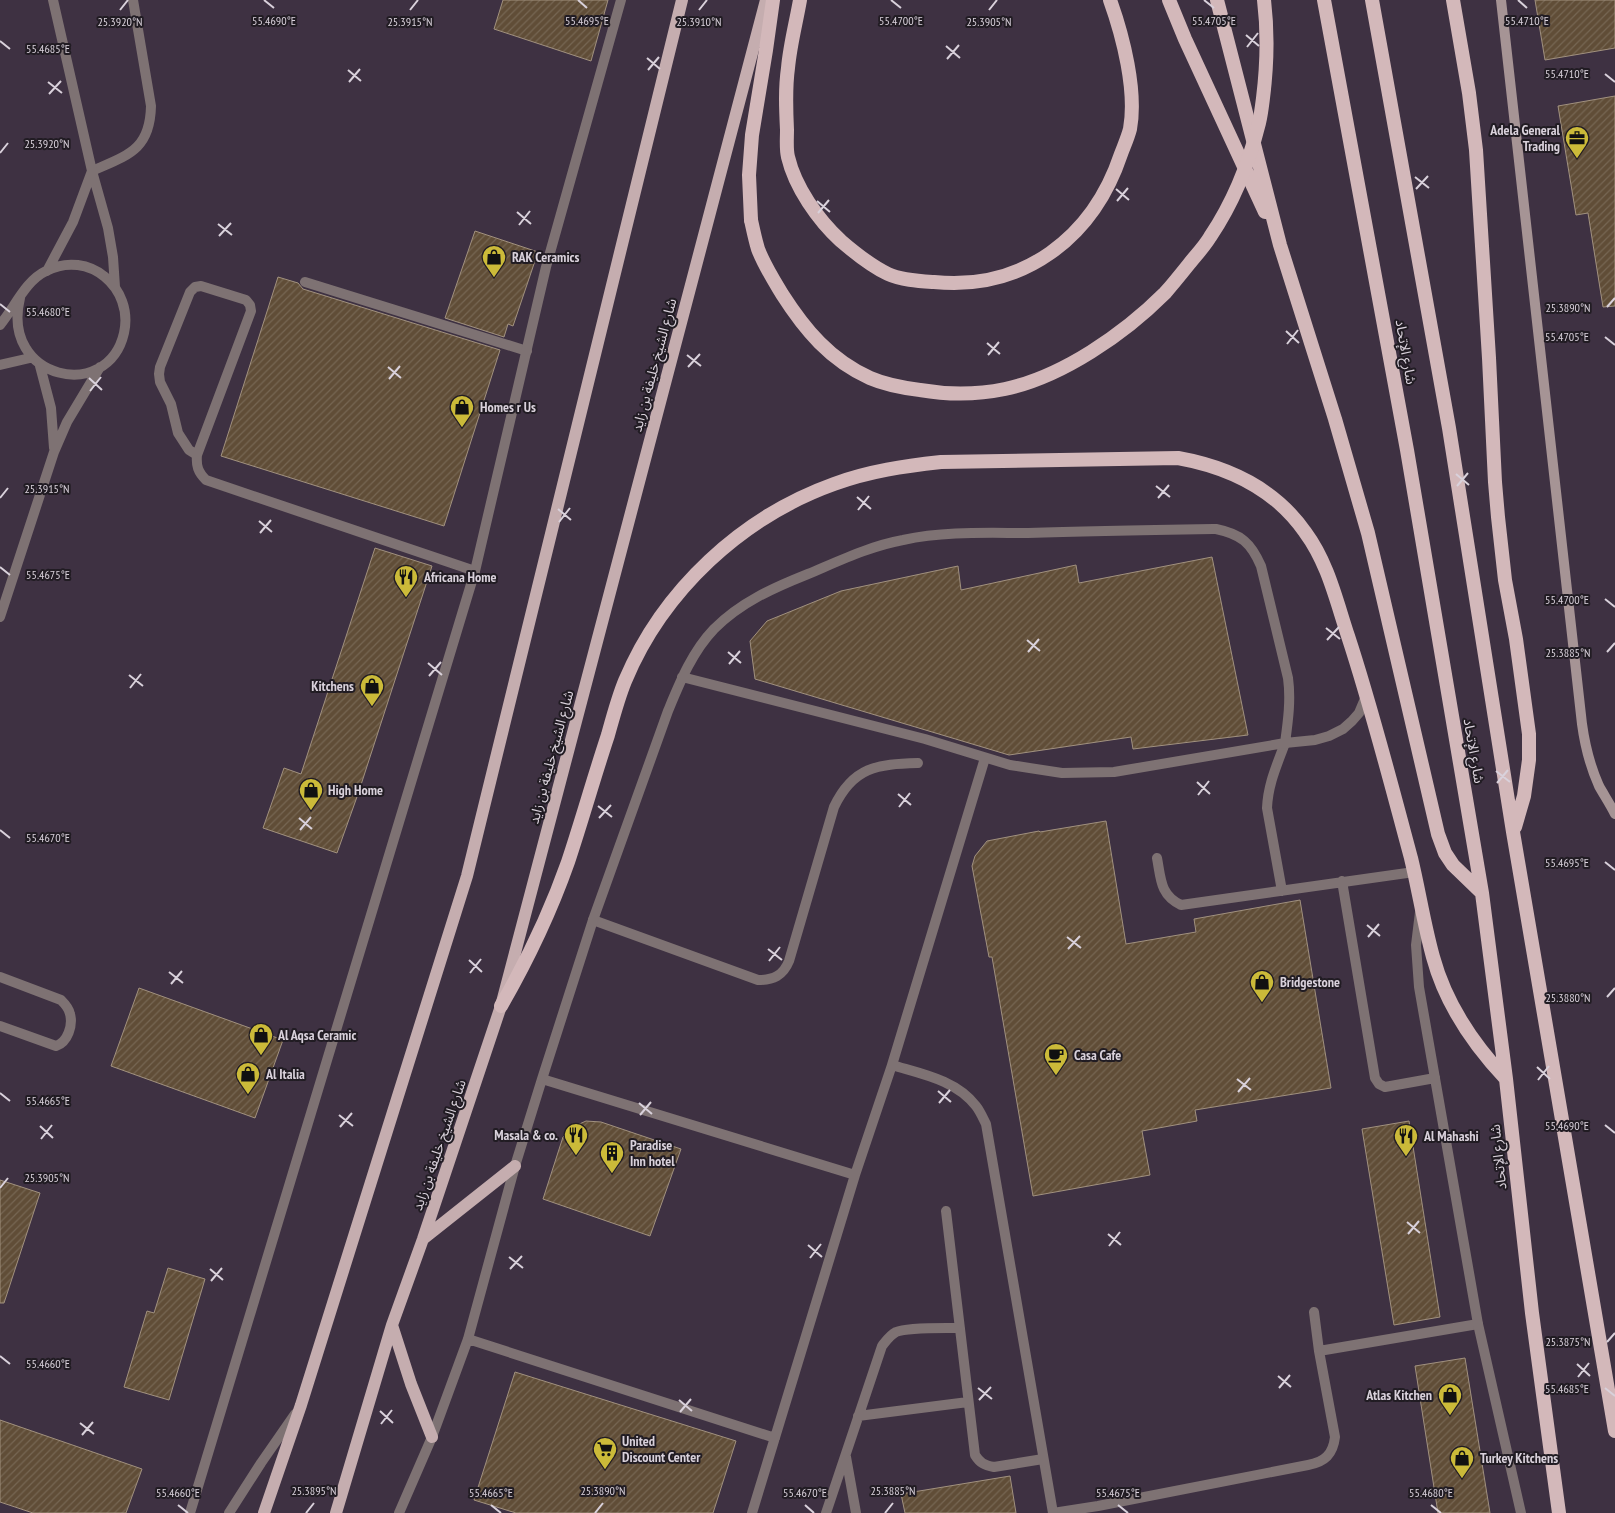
<svg xmlns="http://www.w3.org/2000/svg" width="1615" height="1513" font-family="'PT Sans Narrow','Noto Sans Arabic',sans-serif">
<style>
.building{fill:url(#building-hatch);stroke:#a1917f}
.lines{fill:none;stroke-linecap:round;stroke-linejoin:round}
.service{stroke:#7e7273;stroke-width:10}
.minor{stroke:#7e7273;stroke-width:10}
.tertiary{stroke:#7e7273;stroke-width:10}
.secondary{stroke:#a69495;stroke-width:10}
.primary{stroke:#c5adaf;stroke-width:12}
.trunk{stroke:#d3b8ba;stroke-width:14}
.trunk-bridge{stroke:#d3b8ba;stroke-width:14}
.ticks{fill:none;stroke:#d9d1db;stroke-width:2}
.labels{text-anchor:middle;stroke-width:4;stroke-linejoin:round;paint-order:stroke}
.poi-label{font-size:14px;font-weight:bold;fill:#d9d1db;stroke:#211c23;text-anchor:start}
.street-label{font-size:14px;fill:#d9d1db;stroke:#211c23}
.ticks-label{font-size:12px;text-anchor:middle;fill:#d9d1db;stroke:#211c23;stroke-width:4;stroke-linejoin:round;paint-order:stroke}
</style>
<defs>
<pattern id="building-hatch" width="6" height="6" patternUnits="userSpaceOnUse" patternTransform="scale(1.25)"><rect width="6" height="6" fill="#604d37"/><path d="M-1 1l2-2M0 6l6-6M5 7l2-2" fill="none" stroke="#766653"/></pattern>
</defs>
<rect width="100%" height="100%" fill="#3e3142"/>
<path class="building" d="M503 0H608L591 61 494 29Z
M1535 0H1615V48L1545 60Z
M1615 96V306L1603 307 1588 213 1576 215 1558 106Z
M475 231 538 252 513 326 508 324 504 337 445 318Z
M278 277 298 283 303 289 500 350 444 526 221 456Z
M375 548 432 566 358 794 337 853 263 828 284 768 301 774Z
M1212 557 1248 735 1133 749 1131 737 1009 755 755 679 750 641 767 621 841 591 958 566 961 590 1076 565 1079 583Z
M1106 821 1126 944 1196 932 1194 919 1300 900 1331 1088 1195 1110 1197 1121 1142 1131 1150 1175 1033 1196 992 957H989L972 866 975 856 987 841 1039 831 1040 832Z
M139 988 283 1040 255 1118 111 1066Z
M586 1121 601 1122 681 1149 650 1236 543 1199 563 1137 575 1126Z
M1409 1121 1440 1317 1394 1325 1362 1129Z
M0 1180 40 1193 4 1303H0Z
M168 1268 205 1279 169 1400 124 1387 147 1311 154 1313Z
M1465 1358 1490 1513H1438L1415 1366Z
M515 1372 736 1441 713 1513H516L474 1500Z
M0 1420 142 1469 126 1513H33L0 1502Z
M1010 1476 1016 1513H905L901 1494Z"/>
<g class="lines">
<path class="service" d="M92 171C128 155 150 150 151 106L133 0
M305 282 527 351
M201 286 246 300 250 305 251 311 197 455 189 450 178 433 171 404 160 382 159 374 160 367 190 292 195 287Z
M197 455C196 466 198 472 206 480L475 571
M1157 858C1161 879 1160 895 1181 905L1414 872
M1342 881 1375 1078 1379 1084 1385 1087 1435 1078
M1282 891 1267 808C1268 784 1277 765 1285 743
M593 920 758 980C773 980 783 976 789 961L834 807C853 767 877 764 918 763
M0 977 61 1000C65 1004 69 1008 70 1014 73 1025 68 1042 56 1046L0 1026
M946 1211 975 1455C980 1463 984 1465 994 1467L1043 1459
M1319 1351 1478 1324
M858 1416 968 1402
M846 1457 856 1513
M826 1513 882 1346C886 1341 890 1335 896 1332 908 1327 945 1328 960 1328
M1053 1513 1098 1506 1308 1465C1325 1462 1333 1454 1335 1437L1319 1351 1314 1312"/>
<path class="minor" d="M53 0 92 171 108 228 113 257 115 287
M47 271 73 222 92 171
M0 325C15 307 25 281 46 271 89 249 134 288 124 333 108 403 0 380 20 298
M0 365 30 358
M40 366 51 408 54 448
M0 617 54 452 67 422 100 367
M682 677 925 739 1010 765 1062 773 1114 772 1285 743 1315 740 1329 736 1343 729 1352 721 1359 713 1367 694
M892 1065C922 1074 956 1080 976 1106 980 1111 983 1118 986 1124L1053 1513
M542 1079 855 1175
M468 1339 775 1438
M190 1513 475 571 546 267 621 0
M229 1513 261 1463 295 1414
M399 1513 432 1437 468 1339 515 1166 542 1079 593 920 668 711C680 682 692 652 714 629 741 602 773 588 808 574 839 561 870 546 903 540 944 531 986 533 1028 533 1091 531 1154 530 1216 529 1241 534 1251 543 1261 566L1288 678C1291 700 1288 721 1285 743
M752 1513 855 1175 892 1065 985 758"/>
<path class="tertiary" d="M1420 912 1416 945 1419 987 1478 1324 1521 1513"/>
<path class="secondary" d="M1501 0 1582 724C1585 746 1590 766 1599 786 1604 795 1610 804 1615 814"/>
<path class="primary" d="M423 1239 515 1166
M392 1325 411 1384 432 1437
M264 1513 301 1405 467 876 682 0
M336 1513 392 1325 423 1239 501 1006 766 0"/>
<path class="trunk" d="M800 0C796 23 790 45 788 68 785 89 786 109 787 130 787 139 786 149 788 157 795 187 818 220 841 241 855 253 871 266 888 274 901 280 919 281 934 282 1023 291 1093 238 1121 154 1124 146 1128 137 1130 129 1137 91 1123 36 1110 0
M1169 0 1185 39 1265 212
M1217 0 1280 245 1335 419 1368 533 1438 834 1445 853 1453 865 1482 893
M1324 0 1407 450 1482 893 1506 1079 1532 1313 1559 1513
M1372 0 1449 428 1513 832 1615 1431
M1453 0 1469 93 1476 150 1489 358 1495 482 1498 517 1505 580 1516 639 1529 734V760L1524 796 1515 827
M751 220 749 175 752 135 766 50 773 0
M501 1006C528 959 550 913 568 862 582 820 594 777 608 735 613 717 618 698 625 681 663 590 742 517 834 484 869 471 905 466 941 462L1178 458C1228 467 1275 489 1305 532 1328 563 1336 600 1348 636 1372 709 1391 784 1411 858 1419 891 1424 925 1433 957 1446 1005 1473 1044 1506 1079"/>
<path class="trunk-bridge" d="M751 220C753 229 755 239 758 249 764 265 773 279 782 294 805 330 830 360 870 378 886 385 904 388 920 390 949 395 976 395 1005 389 1062 377 1124 334 1165 293 1173 284 1181 274 1189 264 1196 255 1204 247 1210 237 1233 203 1249 163 1259 123 1261 115 1262 106 1263 98 1267 66 1268 33 1264 0"/>
</g>
<path class="ticks" d="M264 0 274 8M578 0 587 8M891 0 901 8M1204 0 1214 8M1518 0 1527 8M120 10 128 0M410 10 418 0M699 10 707 0M989 10 997 0M1246 35 1259 46M0 41 10 49M946 46 960 58M1247 47 1258 33M647 58 660 69M947 59 959 45M348 70 361 81M648 70 659 57M1605 74 1615 82M48 82 62 93M349 82 360 69M49 94 61 81M0 153 8 143M1415 177 1429 188M1116 189 1129 200M1416 189 1428 176M817 201 830 212M1117 201 1128 188M517 212 531 224M818 213 829 200M218 224 232 235M519 225 530 211M219 236 231 223M0 304 10 312M1607 307 1615 298M1286 331 1299 343M1605 337 1615 345M987 343 1000 354M1287 344 1298 330M687 355 701 366M988 355 999 342M388 367 401 378M688 367 700 354M89 378 102 390M389 379 400 366M90 391 101 377M1456 474 1469 485M1156 486 1170 497M1457 486 1468 473M857 497 871 509M0 498 8 488M1158 498 1169 485M558 509 571 520M858 510 869 496M259 521 272 532M559 522 570 508M260 533 271 520M0 567 10 575M1605 599 1615 607M1326 628 1340 639M1027 640 1040 651M1327 640 1339 627M728 652 741 663M1028 652 1039 639M1607 652 1615 643M428 663 442 675M729 664 740 651M129 675 143 686M429 676 441 662M130 688 141 674M1496 771 1510 782M1197 782 1210 794M1497 783 1508 770M898 794 911 805M1198 795 1209 781M598 806 612 817M899 807 910 793M299 818 312 829M599 818 611 805M0 830 10 838M300 830 311 817M1605 862 1615 870M1367 925 1380 936M1067 937 1081 948M1368 937 1379 924M768 949 782 960M1068 949 1080 936M469 960 482 972M769 961 780 947M169 972 183 983M470 973 481 959M171 984 182 971M1607 997 1615 988M1537 1067 1550 1079M1237 1079 1251 1090M1538 1080 1549 1066M938 1091 951 1102M1238 1092 1250 1078M0 1093 10 1101M639 1103 652 1114M939 1103 950 1090M339 1115 353 1126M640 1115 651 1102M1605 1125 1615 1133M40 1126 53 1138M340 1127 352 1113M41 1139 52 1125M0 1188 8 1178M1407 1222 1420 1233M1108 1234 1121 1245M1408 1234 1419 1221M808 1245 822 1257M1109 1246 1120 1232M509 1257 523 1268M810 1258 821 1244M210 1269 223 1280M510 1269 522 1256M211 1281 222 1268M1607 1342 1615 1333M0 1356 10 1364M1577 1364 1590 1376M1278 1376 1291 1387M1578 1377 1589 1363M978 1388 992 1399M1279 1388 1290 1375M1605 1388 1615 1396M679 1400 692 1411M979 1400 991 1387M380 1411 393 1423M680 1412 691 1399M80 1423 94 1434M381 1424 392 1410M82 1435 93 1422M178 1505 188 1513M491 1505 501 1513M805 1505 814 1513M1118 1505 1128 1513M1431 1505 1441 1513M306 1513 314 1503M595 1513 603 1503M885 1513 893 1503"/>
<defs>
<g id="office-pin" transform="scale(1.25)"><path d="M0 17L-7.5 6A9.5 9.5 0 1 1 7.5 6Z" fill="#cbba39" stroke="#211c23"/><path d="M-6-3h4V-5.5h4V-3h4V5H-6ZM-1-4.5V-3h2v-1.5ZM-6 0V1H6V0Z" fill="#111"/></g>
<g id="shop-pin" transform="scale(1.25)"><path d="M0 17L-7.5 6A9.5 9.5 0 1 1 7.5 6Z" fill="#cbba39" stroke="#211c23"/><path d="M-5-2.5h2.3a2.7 3.5 0 0 1 5.4 0H5L5.5 6h-11ZM-1.5-2.5h3a1.5 2.3 0 0 0-3 0Z" fill="#111"/></g>
<g id="restaurant-pin" transform="scale(1.25)"><path d="M0 17L-7.5 6A9.5 9.5 0 1 1 7.5 6Z" fill="#cbba39" stroke="#211c23"/><path d="M-5-6h1v4h1v-4h1v4h1v-4h1v5L-1.5 .5V6h-2V.5L-5-1ZM5-6V6H3V1.5H1.5Q1.5-4 5-6Z" fill="#111"/></g>
<g id="cafe-pin" transform="scale(1.25)"><path d="M0 17L-7.5 6A9.5 9.5 0 1 1 7.5 6Z" fill="#cbba39" stroke="#211c23"/><path d="M-5.5-4.5H6V0H3Q3 3.5 0 3.5H-2.5Q-5.5 3.5-5.5 0ZM3-3.2v2h1.7v-2ZM-6 4.5H4V6H-6Z" fill="#111"/></g>
<g id="building-pin" transform="scale(1.25)"><path d="M0 17L-7.5 6A9.5 9.5 0 1 1 7.5 6Z" fill="#cbba39" stroke="#211c23"/><path d="M-4-6H4V6H1V3H-1V6H-4ZM-2.5-4.3h1.7v1.8h-1.7ZM.8-4.3h1.7v1.8H.8ZM-2.5-1h1.7V.8h-1.7ZM.8-1h1.7V.8H.8Z" fill="#111"/></g>
<g id="supermarket-pin" transform="scale(1.25)"><path d="M0 17L-7.5 6A9.5 9.5 0 1 1 7.5 6Z" fill="#cbba39" stroke="#211c23"/><path d="M-6-5.5h2.5l.6 2H6L4.5 2H-2.5L-4.4-4H-6ZM-1.5 3.2a1.3 1.3 0 1 0 .1 0ZM3 3.2a1.3 1.3 0 1 0 .1 0Z" fill="#111"/></g>
</defs>
<g fill-rule="evenodd">
<use href="#office-pin" x="1577" y="138"/>
<use href="#shop-pin" x="494" y="257"/>
<use href="#shop-pin" x="462" y="407"/>
<use href="#restaurant-pin" x="406" y="577"/>
<use href="#shop-pin" x="372" y="686"/>
<use href="#shop-pin" x="311" y="790"/>
<use href="#shop-pin" x="1262" y="982"/>
<use href="#shop-pin" x="261" y="1035"/>
<use href="#cafe-pin" x="1056" y="1055"/>
<use href="#shop-pin" x="248" y="1074"/>
<use href="#restaurant-pin" x="576" y="1135"/>
<use href="#restaurant-pin" x="1406" y="1136"/>
<use href="#building-pin" x="612" y="1153"/>
<use href="#shop-pin" x="1450" y="1395"/>
<use href="#supermarket-pin" x="605" y="1449"/>
<use href="#shop-pin" x="1462" y="1458"/>
</g>
<g class="labels">
<g class="poi-label">
<text x="1560" y="135" text-anchor="end">Adela General<tspan x="1560" dy="16">Trading</tspan></text>
<text x="512" y="262">RAK Ceramics</text>
<text x="480" y="412">Homes r Us</text>
<text x="424" y="582">Africana Home</text>
<text x="354" y="691" text-anchor="end">Kitchens</text>
<text x="328" y="795">High Home</text>
<text x="1280" y="987">Bridgestone</text>
<text x="278" y="1040">Al Aqsa Ceramic</text>
<text x="1074" y="1060">Casa Cafe</text>
<text x="266" y="1079">Al Italia</text>
<text x="558" y="1140" text-anchor="end">Masala &amp; co.</text>
<text x="1424" y="1141">Al Mahashi</text>
<text x="630" y="1150">Paradise<tspan x="630" dy="16">Inn hotel</tspan></text>
<text x="1432" y="1400" text-anchor="end">Atlas Kitchen</text>
<text x="622" y="1446">United<tspan x="622" dy="16">Discount Center</tspan></text>
<text x="1480" y="1463">Turkey Kitchens</text>
</g>
<g class="street-label">
<text transform="translate(1406 352) rotate(80)" y="5">شارع الإتحاد</text>
<text transform="translate(654 365) rotate(-75)" y="5">شارع الشيخ خليفة بن زايد</text>
<text transform="translate(1474 751) rotate(80)" y="5">شارع الإتحاد</text>
<text transform="translate(551 757) rotate(-75)" y="5">شارع الشيخ خليفة بن زايد</text>
<text transform="translate(439 1145) rotate(-71)" y="5">شارع الشيخ خليفة بن زايد</text>
<text transform="translate(1498 1157) rotate(-96)" y="5">شارع الإتحاد</text>
</g>
</g>
<g class="ticks-label">
<text x="1214" y="25">55.4705°E</text>
<text x="1527" y="25">55.4710°E</text>
<text x="274" y="25">55.4690°E</text>
<text x="587" y="25">55.4695°E</text>
<text x="901" y="25">55.4700°E</text>
<text x="120" y="26">25.3920°N</text>
<text x="410" y="26">25.3915°N</text>
<text x="699" y="26">25.3910°N</text>
<text x="989" y="26">25.3905°N</text>
<text x="48" y="53">55.4685°E</text>
<text x="1567" y="78">55.4710°E</text>
<text x="47" y="148">25.3920°N</text>
<text x="1568" y="312">25.3890°N</text>
<text x="48" y="316">55.4680°E</text>
<text x="1567" y="341">55.4705°E</text>
<text x="47" y="493">25.3915°N</text>
<text x="48" y="579">55.4675°E</text>
<text x="1567" y="604">55.4700°E</text>
<text x="1568" y="657">25.3885°N</text>
<text x="48" y="842">55.4670°E</text>
<text x="1567" y="867">55.4695°E</text>
<text x="1568" y="1002">25.3880°N</text>
<text x="48" y="1105">55.4665°E</text>
<text x="1567" y="1130">55.4690°E</text>
<text x="47" y="1182">25.3905°N</text>
<text x="1568" y="1346">25.3875°N</text>
<text x="48" y="1368">55.4660°E</text>
<text x="1567" y="1393">55.4685°E</text>
<text x="314" y="1495">25.3895°N</text>
<text x="603" y="1495">25.3890°N</text>
<text x="893" y="1495">25.3885°N</text>
<text x="178" y="1497">55.4660°E</text>
<text x="491" y="1497">55.4665°E</text>
<text x="805" y="1497">55.4670°E</text>
<text x="1118" y="1497">55.4675°E</text>
<text x="1431" y="1497">55.4680°E</text>
</g>
</svg>
